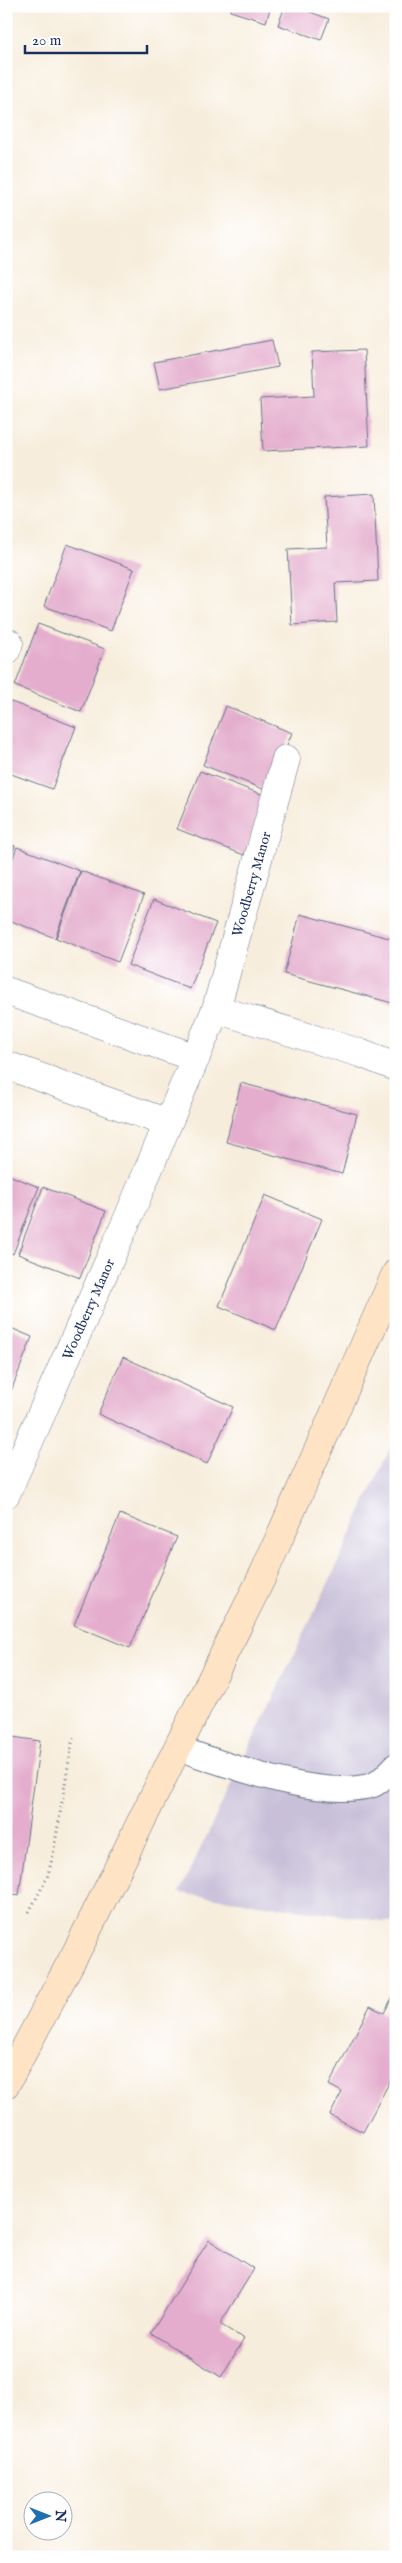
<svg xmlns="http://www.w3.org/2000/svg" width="402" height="2563" font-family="'IM FELL English',serif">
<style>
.industrial{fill:#c8bfd8}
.building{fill:#e4adcd}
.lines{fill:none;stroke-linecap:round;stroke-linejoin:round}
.lane-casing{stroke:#68728a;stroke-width:26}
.street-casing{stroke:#68728a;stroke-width:29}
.secondary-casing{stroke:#68728a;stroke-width:29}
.path{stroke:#68728a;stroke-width:3;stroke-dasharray:1 4;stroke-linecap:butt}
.lane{stroke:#fff;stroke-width:24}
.street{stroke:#fff;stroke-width:28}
.secondary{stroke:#fee4c5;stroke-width:28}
.labels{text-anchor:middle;stroke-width:4.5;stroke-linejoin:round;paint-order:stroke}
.street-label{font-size:14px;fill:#1b2f5e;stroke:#fff}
</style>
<rect width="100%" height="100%" fill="#fff"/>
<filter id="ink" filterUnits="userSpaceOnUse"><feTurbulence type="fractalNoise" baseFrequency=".02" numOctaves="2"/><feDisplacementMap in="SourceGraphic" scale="10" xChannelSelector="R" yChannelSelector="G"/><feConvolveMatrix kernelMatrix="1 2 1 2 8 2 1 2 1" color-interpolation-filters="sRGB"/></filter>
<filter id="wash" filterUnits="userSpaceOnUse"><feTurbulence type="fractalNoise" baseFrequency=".0096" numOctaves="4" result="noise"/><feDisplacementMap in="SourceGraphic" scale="20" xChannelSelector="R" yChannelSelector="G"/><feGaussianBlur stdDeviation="1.12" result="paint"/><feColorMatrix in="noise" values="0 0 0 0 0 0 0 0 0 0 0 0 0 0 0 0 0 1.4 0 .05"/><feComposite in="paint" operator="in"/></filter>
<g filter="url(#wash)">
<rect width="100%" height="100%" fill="#f7eddc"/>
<path class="industrial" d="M396 1435V1923L179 1893 336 1567Z"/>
<g id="blocks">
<path class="building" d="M232 6H271L266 22 230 11Z
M285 6H294L329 19 321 40 278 25Z
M394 87H396V119H393Z
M272 340 278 367 160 389 154 362Z
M364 350 369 446 263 451 260 399 314 396 312 352Z
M374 494 378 581 335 583 337 622 292 625 288 549 327 547 324 497Z
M67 544 134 569 111 631 44 606Z
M38 624 105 649 81 712 15 686Z
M9 701 76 727 52 789 6 772V709Z
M226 706 292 733 268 791 203 765Z
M200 771 266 796 244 855 177 829Z
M6 843 15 846 6 869Z
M17 847 80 871 55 938 6 919V876Z
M81 871 144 895 118 962 56 938Z
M154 899 216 923 190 989 128 965Z
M300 914 396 940V1004L284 974Z
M241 1083 357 1114 342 1174 226 1142Z
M6 1174 39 1187 13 1254 6 1251Z
M43 1187 106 1211 80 1278 18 1254Z
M265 1195 322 1219 276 1330 219 1306Z
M6 1326 32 1337 6 1404Z
M123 1357 233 1407 207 1464 98 1414Z
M120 1514 177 1537 130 1648 74 1625Z
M6 1736 40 1741 19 1895 6 1893Z
M393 1996 396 1998V2070L363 2132 330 2115 342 2092 329 2085 370 2006 384 2013Z
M209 2240 254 2269 220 2324 244 2339 221 2377 151 2333Z"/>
</g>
</g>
<g filter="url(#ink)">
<use href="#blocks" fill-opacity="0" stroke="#68728a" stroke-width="1"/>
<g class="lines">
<g class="lane-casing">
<path id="lane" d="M177 1748C228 1765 320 1801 373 1785 381 1782 390 1771 396 1765"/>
</g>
<g class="street-casing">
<path id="street" d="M6 651 9 643
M6 991 196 1058
M216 1009 360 1053 396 1067
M6 1065 168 1123
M6 1494 128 1218 216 1009 286 759"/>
</g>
<g class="secondary-casing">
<path id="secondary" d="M6 2084 81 1943 263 1575 396 1273"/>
</g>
<path class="path" d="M29 1912 47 1878 53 1855 73 1737"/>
<use href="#lane" class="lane"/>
<use href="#street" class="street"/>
<use href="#secondary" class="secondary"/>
</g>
</g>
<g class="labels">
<g class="street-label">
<text transform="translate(251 884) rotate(-74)" y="5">Woodberry Manor</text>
<text transform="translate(88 1309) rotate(-66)" y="5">Woodberry Manor</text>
</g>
</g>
<rect width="402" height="2563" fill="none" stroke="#fff" stroke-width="25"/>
<g transform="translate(48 2516) rotate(90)"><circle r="24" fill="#ffffff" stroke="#a4acbf"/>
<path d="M0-4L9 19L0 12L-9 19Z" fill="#1f6fb2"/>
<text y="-8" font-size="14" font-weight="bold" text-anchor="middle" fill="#1b2f5e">N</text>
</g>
<path d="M25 45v8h122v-8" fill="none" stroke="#1b2f5e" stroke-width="2.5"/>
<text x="32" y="45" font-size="15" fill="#1b2f5e" stroke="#ffffff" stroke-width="4" paint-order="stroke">20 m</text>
</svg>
